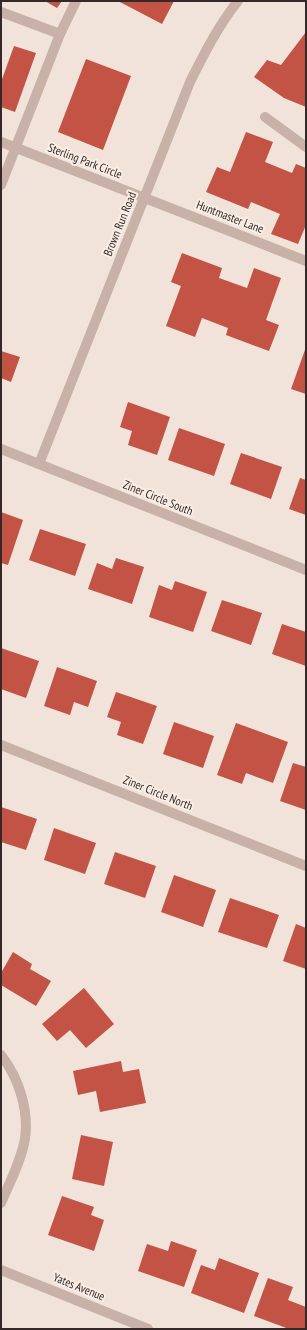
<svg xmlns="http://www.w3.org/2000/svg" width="307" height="1330" font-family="'PT Sans Narrow',sans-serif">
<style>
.building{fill:#c35345}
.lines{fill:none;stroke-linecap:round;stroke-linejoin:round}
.minor{stroke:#c8b1a6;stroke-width:10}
.labels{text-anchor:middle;stroke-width:4;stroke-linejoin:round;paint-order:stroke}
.street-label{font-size:12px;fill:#342927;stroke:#f9ede5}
</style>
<rect width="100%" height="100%" fill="#f1e3d9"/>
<path class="building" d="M45 1H62L57 8Z
M118 1H174L162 24Z
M306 32V107L284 98 254 77 267 60 281 65Z
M14 46 36 53 15 112 1 107V82Z
M86 59 131 76 103 150 58 132Z
M246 132 273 142 265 162 292 173 296 164 306 168V225L298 244 271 234 280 214 251 202 248 209 206 192 217 167 230 172Z
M182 253 222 268 219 278 247 288 254 268 281 278 266 320 279 325 269 351 226 335 228 328 202 318 195 337 166 326 181 286 171 282Z
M306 347V394L291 389Z
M1 351 20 357 11 382 1 378Z
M128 402 170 417 157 455 128 445 132 431 120 427Z
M179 428 225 444 214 476 168 460Z
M241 453 282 467 271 499 230 484Z
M300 478 306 480V515L289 509Z
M1 512 23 520 8 565 1 563Z
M40 529 86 544 75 576 29 560Z
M116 558 144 567 132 604 88 589 97 563 112 569Z
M175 581 207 592 193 632 149 617 159 585 172 590Z
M222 600 262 613 251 645 211 631Z
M282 624 306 632V666L272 654Z
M1 648 39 661 26 698 1 689Z
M57 667 97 681 88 707 74 702 70 715 44 706Z
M116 692 157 706 143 744 117 735 121 722 107 717Z
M174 722 214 736 203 768 163 754Z
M236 723 288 742 273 783 246 773 242 784 217 775Z
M293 763 306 767V810L280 801Z
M1 807 37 819 26 850 1 842Z
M54 828 96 843 85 874 44 860Z
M115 852 156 866 145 898 104 884Z
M174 875 216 890 203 927 161 912Z
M230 898 279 915 267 948 218 932Z
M296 924 306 928V969L283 961Z
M13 952 32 964 30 969 51 981 36 1006 1 985V973Z
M84 988 114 1024 86 1048 70 1030 57 1041 42 1024Z
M121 1061 123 1072 139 1069 146 1103 100 1112 96 1091 78 1095 73 1071Z
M81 1135 113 1142 104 1186 72 1179Z
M62 1196 94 1207 91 1215 104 1220 94 1251 48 1235Z
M171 1241 197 1250 184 1287 138 1271 147 1244 168 1251Z
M219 1258 259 1273 244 1313 191 1293 201 1265 215 1270Z
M268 1278 293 1287 288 1300 306 1307V1329H289L254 1316Z"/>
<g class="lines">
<path class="minor" d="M1 12 60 34
M265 117 306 147
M1 142 306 261
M1 185 60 34 76 1
M1 449 306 570
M39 464 190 82C204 54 218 26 238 1
M1 745 306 866
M1 1055C19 1078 29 1110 25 1139 21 1161 10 1182 1 1203
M1 1270 148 1329"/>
</g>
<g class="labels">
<g class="street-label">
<text transform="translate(85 161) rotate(21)" y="4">Sterling Park Circle</text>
<text transform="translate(230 217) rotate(21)" y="4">Huntmaster Lane</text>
<text transform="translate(120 224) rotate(-68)" y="4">Brown Run Road</text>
<text transform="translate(158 498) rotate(22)" y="4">Ziner Circle South</text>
<text transform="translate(158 793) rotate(22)" y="4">Ziner Circle North</text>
<text transform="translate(79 1287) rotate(22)" y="4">Yates Avenue</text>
</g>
</g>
<rect width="307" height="1330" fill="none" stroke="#342927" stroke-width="4"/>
</svg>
